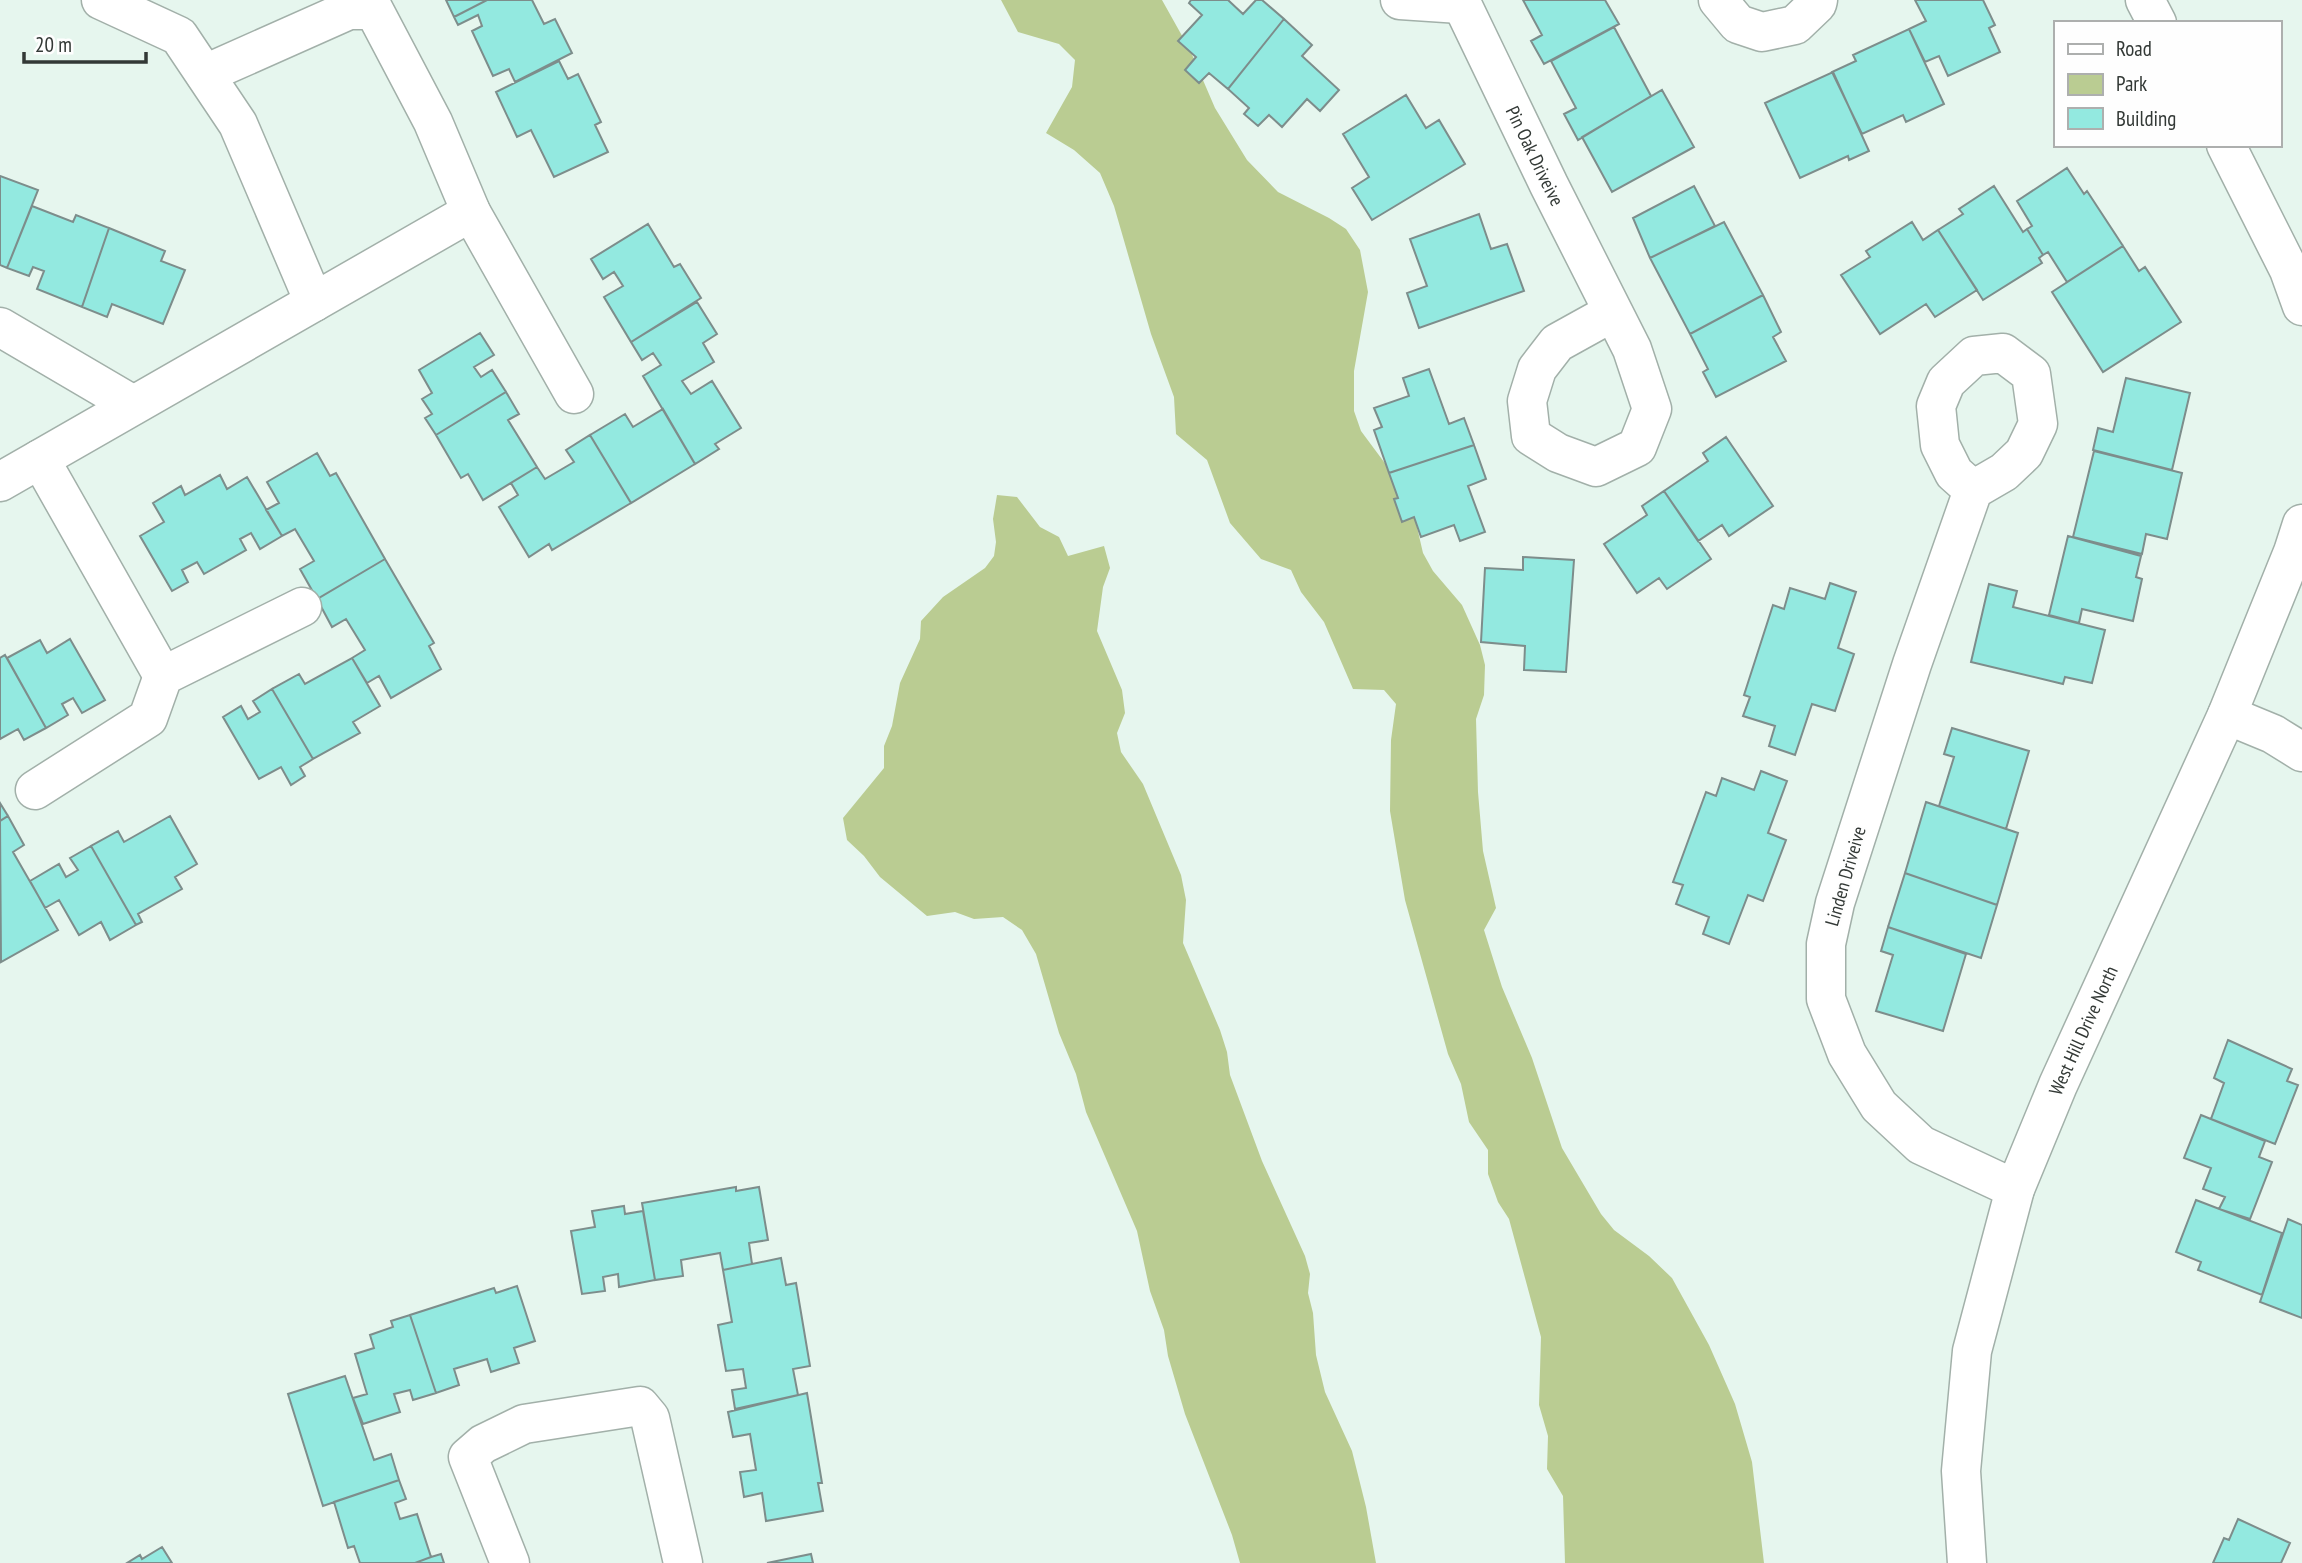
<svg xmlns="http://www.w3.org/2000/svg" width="2302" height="1563" font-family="'PT Sans Narrow',sans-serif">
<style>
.green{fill:#bacc92}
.building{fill:#93e9e0;stroke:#7d8d8b;stroke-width:2}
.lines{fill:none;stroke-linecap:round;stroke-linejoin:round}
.minor-casing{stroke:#a2b0a9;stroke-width:41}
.minor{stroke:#fff;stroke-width:38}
.labels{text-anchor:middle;stroke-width:5;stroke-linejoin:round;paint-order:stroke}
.street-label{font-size:19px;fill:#333936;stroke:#fefefe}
</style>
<rect width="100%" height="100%" fill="#e6f6ee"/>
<path class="green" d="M1001 0H1162L1190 50 1215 108 1247 160 1278 192 1329 218 1346 229 1360 250 1368 292 1354 371V411L1361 431 1410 497 1423 553 1433 571 1462 605 1480 645 1485 665 1484 695 1476 719 1478 792 1483 851 1496 908 1484 930 1502 987 1532 1058 1562 1148 1601 1214 1614 1230 1649 1256 1672 1278 1709 1345 1735 1404 1752 1462 1764 1563H1565L1563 1496 1547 1469 1548 1436 1539 1405 1541 1337 1509 1219 1498 1202 1488 1174V1150L1469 1122 1461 1084 1448 1054 1405 900 1390 811 1391 740 1396 704 1384 690 1353 689 1324 622 1301 592 1291 570 1261 559 1230 523 1207 460 1176 434 1174 397 1151 334 1114 206 1100 173 1074 150 1046 133 1072 87 1075 60 1059 44 1018 32Z
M997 495 1017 497 1040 527 1059 537 1068 556 1104 546 1110 568 1103 587 1097 631 1122 690 1125 713 1117 733 1121 752 1143 784 1181 875 1186 900 1183 943 1220 1030 1227 1052 1230 1075 1262 1161 1305 1256 1310 1274 1308 1293 1313 1313 1316 1355 1325 1392 1352 1451 1366 1507 1376 1563H1240L1232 1535 1185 1414 1168 1356 1164 1330 1150 1291 1137 1231 1086 1112 1076 1074 1059 1033 1036 954 1022 930 1003 917 974 919 955 912 927 916 880 877 864 856 847 840 843 818 884 768V746L892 726 900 683 920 639 921 621 943 597 985 568 994 556 996 542 993 519Z"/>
<path class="building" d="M446 0H487L454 17Z
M487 0H532L544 24 555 19 572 53 515 82 509 69 493 76 472 31 482 26 478 15 458 25 454 17Z
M1191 0H1228L1243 14 1256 0H1262L1284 19 1228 89 1209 73 1199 83 1185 70 1196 57 1178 41 1202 15 1189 3Z
M1523 0H1605L1619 24 1544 64 1531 41 1542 35Z
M1915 0H1983L1995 25 1989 28 2000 52 1948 76 1939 56 1925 62 1909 29 1926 21Z
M1284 19 1312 45 1302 56 1339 90 1320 111 1307 99 1282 127 1269 115 1258 126 1244 114 1249 108 1228 89Z
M1614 27 1651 96 1578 140 1564 114 1576 108 1551 61Z
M1909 29 1944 104 1906 122 1903 115 1862 134 1832 72 1856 61 1853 55Z
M559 61 568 79 578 74 601 122 595 125 608 152 554 177 531 130 517 137 496 92Z
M1833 72 1869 151 1849 160 1848 156 1800 178 1765 103Z
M1662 90 1694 147 1612 192 1582 137Z
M1406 95 1426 128 1439 120 1465 164 1372 220 1352 188 1369 177 1343 134Z
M2067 168 2084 194 2087 191 2123 246 2067 282 2048 252 2043 255 2027 229 2032 226 2017 201Z
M0 176 38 190 7 268 0 265Z
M1694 186 1715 226 1650 258 1633 218Z
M1994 186 2023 232 2027 229 2043 255 2039 258 2042 263 1983 300 1938 230 1963 214 1959 209Z
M32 206 73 222 76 215 109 228 82 307 37 289 44 271 33 267 29 276 7 268Z
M1479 214 1491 249 1507 244 1524 291 1419 328 1407 293 1427 286 1410 239Z
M1724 222 1763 295 1690 334 1650 258Z
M1912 222 1923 240 1938 230 1977 290 1935 317 1926 304 1880 334 1841 275 1870 257 1866 251Z
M648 224 674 267 680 264 701 298 631 342 604 297 623 286 614 272 603 279 591 259Z
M109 228 165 251 161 261 185 270 163 324 112 304 107 317 82 307Z
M2123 246 2139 271 2145 267 2181 322 2103 372 2052 292Z
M1763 295 1781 332 1773 337 1786 361 1716 397 1703 372 1708 369 1690 334Z
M697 302 717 334 703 343 714 362 682 381 691 394 712 381 741 428 715 444 719 449 695 464 643 376 661 365 653 353 642 360 631 342Z
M480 333 494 355 474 367 481 377 492 370 506 392 436 435 425 418 432 414 422 399 432 393 419 370Z
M1429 369 1449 424 1464 418 1474 445 1389 473 1374 430 1382 427 1374 408 1409 396 1403 378Z
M2126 378 2190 393 2172 470 2093 450 2098 428 2113 432Z
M506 392 519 414 508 420 537 467 483 500 468 474 461 478 436 435Z
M663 409 695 464 631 503 590 435 625 414 633 427Z
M590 435 631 503 552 550 549 544 529 557 499 507 518 495 511 483 537 467 545 479 574 462 566 450Z
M1726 437 1773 506 1729 536 1722 525 1698 541 1664 491 1708 461 1703 453Z
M1474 445 1486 479 1468 486 1485 532 1460 541 1454 525 1421 537 1414 517 1402 522 1394 499 1398 498 1389 473Z
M2094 451 2182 473 2167 539 2146 534 2142 554 2073 537Z
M317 453 330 476 336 473 385 559 317 599 300 569 314 561 295 529 282 536 266 510 279 503 267 482Z
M220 475 227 489 247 477 282 536 260 549 251 533 240 539 246 550 204 574 197 562 182 570 188 582 172 591 140 536 164 522 153 503 181 486 185 495Z
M1664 491 1711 559 1667 589 1659 578 1637 593 1604 544 1647 515 1642 506Z
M2068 536 2141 556 2136 577 2142 579 2133 621 2082 609 2079 623 2049 615Z
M1523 557 1574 560 1566 672 1524 670 1525 646 1481 642 1485 568 1523 570Z
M385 559 434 643 429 646 441 669 391 698 379 676 367 683 352 658 365 650 346 619 332 627 317 599Z
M1830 583 1856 592 1838 648 1854 654 1835 711 1812 704 1795 755 1769 746 1775 726 1743 716 1750 697 1744 695 1773 605 1784 609 1790 588 1825 599Z
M1989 584 2017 591 2013 607 2105 630 2092 683 2065 677 2063 684 1971 662Z
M70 639 105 700 82 713 73 698 62 704 68 715 46 728 7 658 40 640 47 653Z
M5 655 46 728 24 740 18 729 0 739V658Z
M352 658 380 706 353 722 360 733 313 759 272 689 299 674 305 684Z
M272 689 313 759 300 767 305 776 291 785 281 767 259 779 223 717 241 706 248 719 260 712 253 701Z
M1952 728 2029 751 2006 829 1939 806 1954 757 1944 754Z
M1761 771 1787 781 1768 833 1786 840 1763 901 1748 895 1729 944 1703 934 1709 917 1676 904 1683 885 1673 882 1706 792 1716 796 1722 778 1754 790Z
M1926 802 2018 833 1997 905 1905 873Z
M0 803 8 816 0 821Z
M8 816 24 845 13 852 58 930 1 962 0 821Z
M170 816 197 864 175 877 182 889 138 914 142 922 136 925 91 846 118 831 124 842Z
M91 846 136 925 110 940 101 922 79 935 59 900 45 908 30 881 59 864 66 877 78 870 70 858Z
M1905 873 1997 905 1981 958 1888 927Z
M1888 927 1966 954 1943 1031 1876 1011 1893 955 1881 951Z
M2228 1040 2292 1069 2287 1081 2298 1085 2275 1144 2211 1119 2224 1083 2214 1078Z
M2201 1115 2265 1141 2259 1157 2272 1162 2250 1219 2219 1209 2225 1197 2203 1189 2211 1168 2184 1158Z
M736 1187V1191L759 1187 768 1240 749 1243 752 1264 723 1270 720 1253 681 1260 683 1276 655 1280 642 1203Z
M2196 1200 2282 1233 2262 1295 2198 1270 2201 1262 2176 1252Z
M624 1206 625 1214 643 1211 655 1280 619 1287 618 1274 603 1277 605 1291 582 1294 571 1231 595 1227 592 1211Z
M2288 1219 2302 1225V1318L2260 1302Z
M781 1258 786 1285 796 1283 810 1366 793 1369 798 1395 735 1409 732 1390 746 1388 743 1369 726 1371 718 1325 732 1322 723 1270Z
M517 1286 535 1341 514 1348 519 1363 491 1372 487 1359 454 1369 459 1385 436 1393 410 1315 494 1288 496 1293Z
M410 1315 436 1393 413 1400 410 1390 394 1394 400 1412 363 1424 353 1398 367 1394 355 1354 374 1348 370 1335 393 1327 391 1321Z
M345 1376 374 1460 391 1454 399 1480 323 1506 288 1394Z
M807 1393 822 1483H818L823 1511 766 1521 762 1493 744 1497 740 1472 756 1470 750 1434 733 1437 728 1412Z
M399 1480 406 1499 395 1503 400 1519 417 1514 431 1557 415 1563H360L354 1546 348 1548 334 1502Z
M2238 1519 2290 1543 2281 1563H2213L2224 1538 2229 1540Z
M162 1547 172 1563H127L140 1555 142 1559Z
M441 1554 444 1563H415L431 1557Z
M811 1554 813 1563H767Z"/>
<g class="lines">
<g class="minor-casing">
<g id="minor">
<path d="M101 0 179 36 238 124 314 302"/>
<path d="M1400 0 1460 4"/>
<path id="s1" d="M1460 0 1549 185 1632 349 1652 409 1637 447 1596 467 1558 453 1531 436 1527 401 1537 369 1557 343 1613 312"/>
<path d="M1718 0 1738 24 1762 32 1795 25 1817 4 1818 0"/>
<path d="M2145 0 2157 23"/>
<path d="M205 74 349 10H374L433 122 471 212 574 394"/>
<path d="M2226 145 2289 270 2302 306"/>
<path d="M0 327 133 405"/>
<path d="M40 459 163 676"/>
<path d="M0 482 471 212"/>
<path d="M1973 490 1954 473 1940 445 1936 406 1946 382 1974 356 2003 353 2031 374 2038 424 2024 453 2004 472 1973 490 1912 664 1835 903 1826 944V999L1847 1054 1879 1106 1921 1145 2015 1189"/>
<path d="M2227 715 2273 734 2302 752"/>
<path d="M35 790 148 718 163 676 302 607"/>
<path d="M510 1563 468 1457 483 1444 524 1424 640 1406 650 1418 683 1563"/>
<path id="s2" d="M1967 1563 1961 1471 1972 1351 2015 1189 2058 1085 2227 715 2293 552 2302 524"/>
</g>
</g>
<use href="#minor" class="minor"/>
</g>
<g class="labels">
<g class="street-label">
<text dy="7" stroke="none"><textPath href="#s1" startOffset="173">Pin Oak Driveive</textPath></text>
<text transform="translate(1845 876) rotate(-74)" y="7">Linden Driveive</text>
<text dy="7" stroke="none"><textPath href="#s2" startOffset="553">West Hill Drive North</textPath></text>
</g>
</g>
<rect x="2054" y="21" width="228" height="126" fill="#fefefe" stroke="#adafae" stroke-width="2"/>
<rect x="2068" y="44" width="35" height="10" fill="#ffffff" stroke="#adafae" stroke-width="2"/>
<text x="2116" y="56" font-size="21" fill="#333936">Road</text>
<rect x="2068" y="74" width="35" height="21" fill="#bacc92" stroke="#adafae" stroke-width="2"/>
<text x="2116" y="91" font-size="21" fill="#333936">Park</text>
<rect x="2068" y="108" width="35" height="21" fill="#93e9e0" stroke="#adafae" stroke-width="2"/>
<text x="2116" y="126" font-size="21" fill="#333936">Building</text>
<path d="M24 52v10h122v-10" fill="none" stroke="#333936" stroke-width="3.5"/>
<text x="35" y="52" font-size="21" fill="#333936" stroke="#fefefe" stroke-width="5" paint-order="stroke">20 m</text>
</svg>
